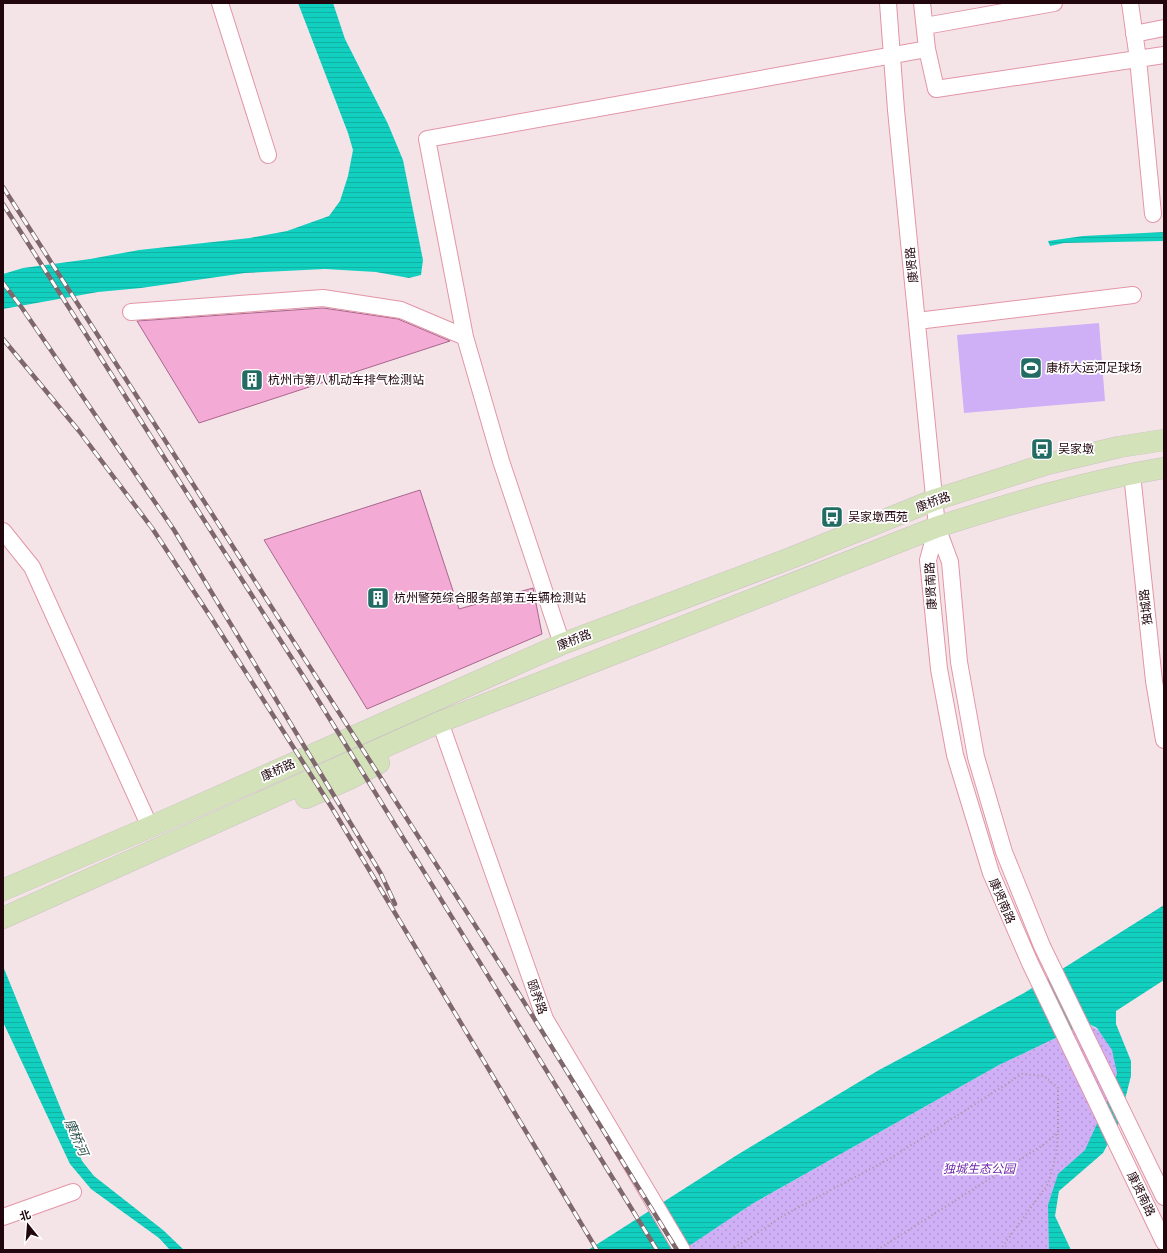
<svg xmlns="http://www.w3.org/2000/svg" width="1167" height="1253" font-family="Merriweather,'Noto Sans SC',serif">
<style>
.park{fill:url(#park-dots)}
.pitch{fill:#cfb0f7}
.water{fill:url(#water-rules)}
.building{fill:#f3aad4;stroke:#a8678d}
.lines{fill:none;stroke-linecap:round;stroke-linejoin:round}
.minor-casing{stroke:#e395a7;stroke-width:18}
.major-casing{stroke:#cac3c5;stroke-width:22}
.path{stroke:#a99499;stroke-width:2;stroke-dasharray:1 3;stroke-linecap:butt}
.minor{stroke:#fff;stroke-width:16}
.major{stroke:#d3e2b9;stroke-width:21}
.rail-casing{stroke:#7e676d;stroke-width:4.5}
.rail{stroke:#fff;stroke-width:3;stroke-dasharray:9;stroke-linecap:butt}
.labels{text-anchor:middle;stroke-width:3.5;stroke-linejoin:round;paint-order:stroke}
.street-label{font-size:12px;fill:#21060e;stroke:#fff}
.poi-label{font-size:12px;fill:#21060e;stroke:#fff;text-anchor:start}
.park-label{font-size:12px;font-style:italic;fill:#7027ad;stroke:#fff}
.water-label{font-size:13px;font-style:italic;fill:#335450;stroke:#fff}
</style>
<defs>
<pattern id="park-dots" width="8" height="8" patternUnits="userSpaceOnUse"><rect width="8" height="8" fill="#cfb0f7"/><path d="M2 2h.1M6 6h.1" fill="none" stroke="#b196d3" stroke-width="1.8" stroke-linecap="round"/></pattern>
<pattern id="water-rules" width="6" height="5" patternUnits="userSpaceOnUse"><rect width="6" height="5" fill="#12d0bf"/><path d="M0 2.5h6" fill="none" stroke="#11b1a3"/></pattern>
</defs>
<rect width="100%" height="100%" fill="#f5e4e7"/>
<path class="park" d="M1087 1023 1114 1040 1120 1059 1118 1100 1099 1148 1061 1179 1052 1207 1059 1250H689L687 1247 752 1204 999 1065Z"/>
<path class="pitch" d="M1099 323 1105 401 964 413 957 335Z"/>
<path class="water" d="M298 3H333L345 39 388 124 403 160 423 260 421 275 409 278 376 272 325 269 245 273 141 288 98 292 3 309V274L23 268 90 259 139 250 250 238 287 231 329 216 340 201 348 176 353 150 348 133Z
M1164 232V241L1064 243 1050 246 1048 241 1083 236Z
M1164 905V980L1116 1011V1024L1131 1061V1076L1119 1123 1103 1153 1059 1191 1055 1216 1071 1250H1049L1048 1205 1058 1174 1085 1150 1112 1091 1117 1073 1112 1050 1097 1028 1087 1023 999 1065 752 1204 683 1250H588L737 1155 879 1070 1024 993Z
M3 966 82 1161 94 1176 163 1230 184 1250H170L159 1238 91 1189 70 1164 3 1022Z"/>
<path class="building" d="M323 308 398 319 450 341 199 423 137 321Z
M420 490 459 609 533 588 542 634 367 709 264 540Z"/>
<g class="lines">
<g class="minor-casing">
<path id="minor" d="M220 3 268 155
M888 3 896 110 937 527 950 562 959 662 976 757 1004 852 1042 946 1164 1197
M922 3 927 49
M1130 3 1138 59 1153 214
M925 26 1054 3
M1134 34 1164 28
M131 312 323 298 401 310 465 337
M917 321 1133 295
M1132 474 1154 681 1164 740
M937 527 928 560 939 669 955 755 991 873 1030 963 1164 1242
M3 531 32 567 150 827
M562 644 501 461 465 337 427 139 927 49 936 89 1164 55
M440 722 545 1019 682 1250
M3 1217 73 1192"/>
</g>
<g class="major-casing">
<path id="major" d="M306 798 349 779 379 763
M3 890 150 827 562 644 791 558 934 500 1047 464 1119 447 1164 440
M3 918 440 722 937 527C1012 503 1086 481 1164 468"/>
</g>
<path class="path" d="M731 1250 786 1214 891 1158 1022 1074 1044 1076 1058 1088V1133L1043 1145 877 1250
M1000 1250 1048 1184 1056 1155 1058 1133"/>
<use href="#minor" class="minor"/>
<use href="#major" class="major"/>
<g class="rail-casing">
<path id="rail" d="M3 187 519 994 677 1250
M3 204 307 682 657 1250
M3 283 22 308 174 530 339 804 381 874 395 904
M3 339 79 431 152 528 210 616 332 808 597 1250"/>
</g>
<use href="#rail" class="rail"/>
</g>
<defs>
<g id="stadium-square" transform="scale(1.15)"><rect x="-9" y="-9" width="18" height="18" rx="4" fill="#236c63" stroke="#fff"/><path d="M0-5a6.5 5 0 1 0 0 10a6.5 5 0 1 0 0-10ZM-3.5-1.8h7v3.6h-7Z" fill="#fff"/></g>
<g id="building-square" transform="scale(1.15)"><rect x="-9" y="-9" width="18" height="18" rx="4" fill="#236c63" stroke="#fff"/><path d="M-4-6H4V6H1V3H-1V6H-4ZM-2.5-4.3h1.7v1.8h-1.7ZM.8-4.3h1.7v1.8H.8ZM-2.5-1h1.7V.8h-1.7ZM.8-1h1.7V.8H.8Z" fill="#fff"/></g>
<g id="bus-square" transform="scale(1.15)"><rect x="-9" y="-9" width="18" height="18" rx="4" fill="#236c63" stroke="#fff"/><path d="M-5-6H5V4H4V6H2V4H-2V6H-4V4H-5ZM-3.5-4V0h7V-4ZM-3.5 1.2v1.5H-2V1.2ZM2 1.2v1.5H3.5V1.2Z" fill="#fff"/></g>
</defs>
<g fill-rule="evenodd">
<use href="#stadium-square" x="1031" y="368"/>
<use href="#building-square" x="252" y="380"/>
<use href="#bus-square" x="1042" y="449"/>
<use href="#bus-square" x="832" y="517"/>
<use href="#building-square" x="378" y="598"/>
</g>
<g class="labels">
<g class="street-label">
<text transform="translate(912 265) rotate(-96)" y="4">康贤路</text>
<text transform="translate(933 502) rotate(-20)" y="4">康桥路</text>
<text transform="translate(931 586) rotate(-93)" y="4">康贤南路</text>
<text transform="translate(1146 607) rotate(-96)" y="4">独城路</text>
<text transform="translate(574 640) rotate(-21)" y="4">康桥路</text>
<text transform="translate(278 770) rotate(-24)" y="4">康桥路</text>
<text transform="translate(1002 901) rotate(67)" y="4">康贤南路</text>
<text transform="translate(537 997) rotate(70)" y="4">颐养路</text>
<text transform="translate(1141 1194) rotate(64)" y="4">康贤南路</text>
</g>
<g class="poi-label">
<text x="1046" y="372">康桥大运河足球场</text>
<text x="268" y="384">杭州市第八机动车排气检测站</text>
<text x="1058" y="453">吴家墩</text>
<text x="848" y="521">吴家墩西苑</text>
<text x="394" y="602">杭州警苑综合服务部第五车辆检测站</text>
</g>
<g class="park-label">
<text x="979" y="1173">独城生态公园</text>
</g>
<g class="water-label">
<text transform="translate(77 1137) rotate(66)" y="5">康桥河</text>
</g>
</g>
<rect width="1167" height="1253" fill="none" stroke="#21060e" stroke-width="8"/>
<g transform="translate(28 1225) rotate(343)" stroke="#ffffff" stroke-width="3" paint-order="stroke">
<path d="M0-3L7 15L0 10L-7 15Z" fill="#21060e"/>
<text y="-6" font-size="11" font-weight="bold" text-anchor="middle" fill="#21060e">北</text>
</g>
</svg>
